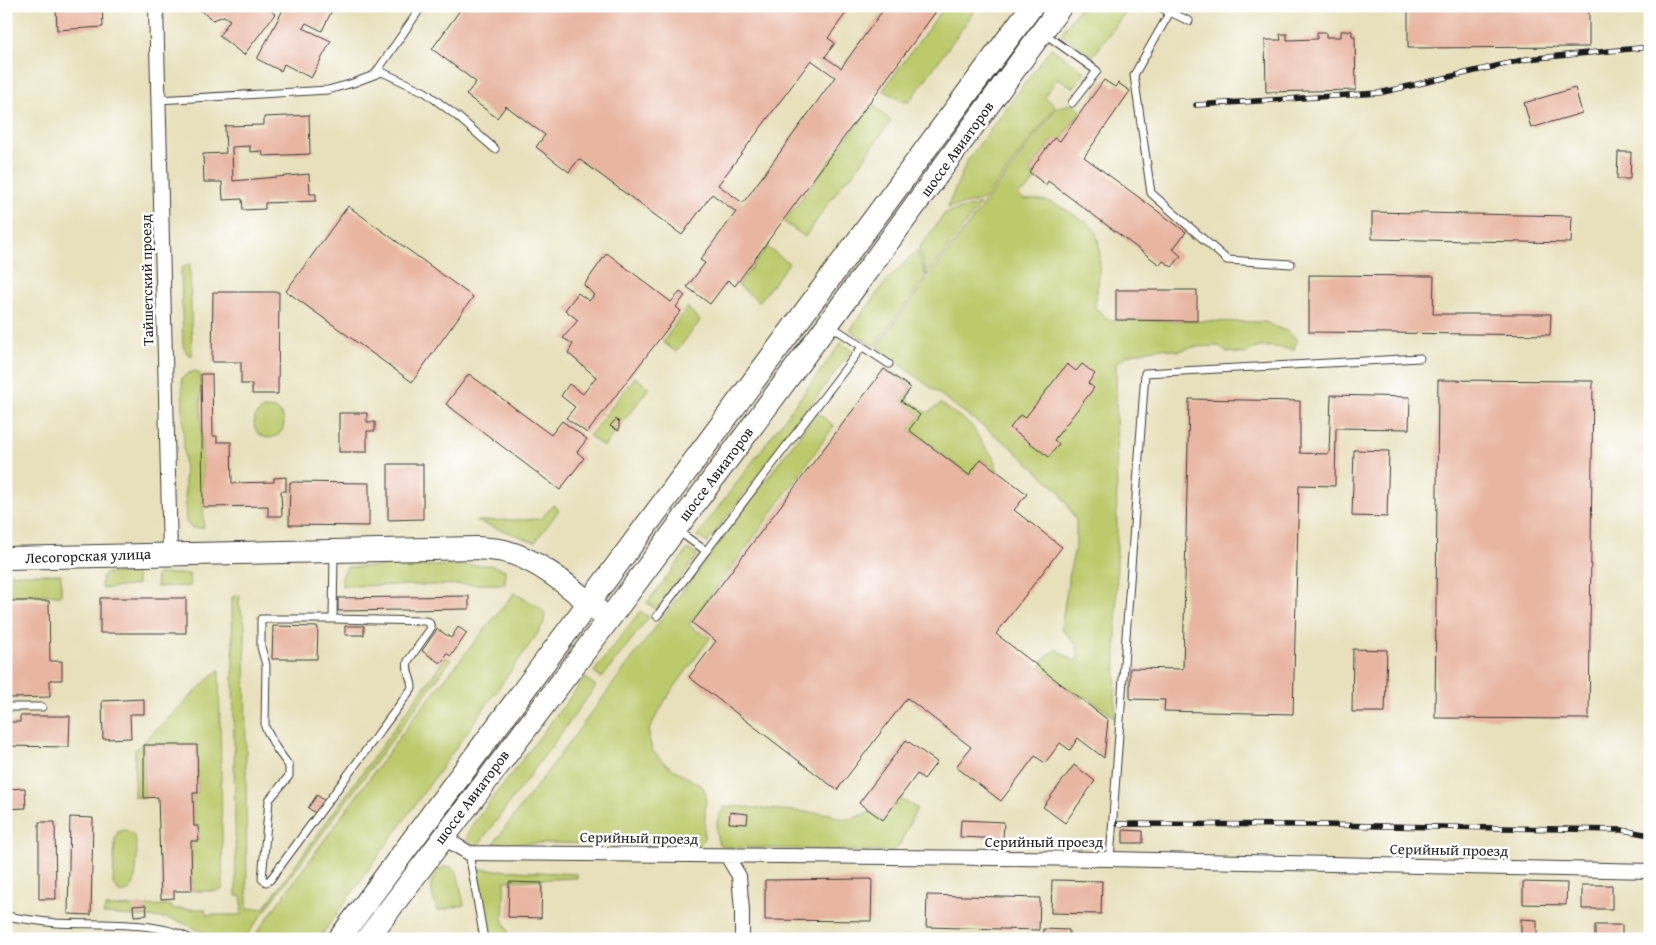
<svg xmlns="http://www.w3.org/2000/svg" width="1656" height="945" font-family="'Gentium Book Plus',serif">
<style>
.green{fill:#bcca6c;stroke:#6c7344}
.building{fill:#e8b5a0;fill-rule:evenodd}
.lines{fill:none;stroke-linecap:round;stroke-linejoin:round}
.service-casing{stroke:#3a3934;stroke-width:9}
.minor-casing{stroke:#3a3934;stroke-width:16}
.primary-casing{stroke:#3a3934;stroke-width:24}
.service{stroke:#fff;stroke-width:7}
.minor{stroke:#fff;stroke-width:14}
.primary{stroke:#fff;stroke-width:22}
.rail-casing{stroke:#1c1c1c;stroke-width:5.5}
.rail{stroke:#fff;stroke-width:4;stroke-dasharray:11;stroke-linecap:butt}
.labels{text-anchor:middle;stroke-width:5;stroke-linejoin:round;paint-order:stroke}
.street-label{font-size:15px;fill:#1c1c1c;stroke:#fff}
</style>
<rect width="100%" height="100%" fill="#fff"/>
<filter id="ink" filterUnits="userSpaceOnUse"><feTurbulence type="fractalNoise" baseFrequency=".02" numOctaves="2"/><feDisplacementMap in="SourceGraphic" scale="10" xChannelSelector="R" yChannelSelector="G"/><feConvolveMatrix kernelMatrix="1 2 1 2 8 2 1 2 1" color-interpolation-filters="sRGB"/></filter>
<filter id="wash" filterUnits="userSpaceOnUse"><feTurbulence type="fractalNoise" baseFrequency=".0096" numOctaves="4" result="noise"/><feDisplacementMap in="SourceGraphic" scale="20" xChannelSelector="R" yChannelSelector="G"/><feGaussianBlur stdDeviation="1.12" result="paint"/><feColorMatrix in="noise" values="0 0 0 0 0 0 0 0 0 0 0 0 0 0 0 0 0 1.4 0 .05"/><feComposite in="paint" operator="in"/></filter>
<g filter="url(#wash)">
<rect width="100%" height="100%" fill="#e7e0bb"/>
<path class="green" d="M945 6H978L910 101 903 102 883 90Z
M1081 6H1110L1114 9 1130 6 1092 57 1061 34Z
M1051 48 1085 72 1074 88 1057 79 1044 97 1056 106 984 200 947 208 967 161Z
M872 104 891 121 851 177 845 180 805 237 784 222Z
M1072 104 1081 111 1060 141 1053 139 1029 172 1037 178 1025 191 1020 193 1019 196 1024 200C1044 198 1054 202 1071 213 1077 217 1088 222 1093 228 1106 247 1097 286 1095 308L1110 320 1265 322 1288 332 1297 339 1294 350C1277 347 1259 343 1245 354L1226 352 1219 346 1193 347 1179 351 1162 348 1149 350 1128 355 1116 363 1117 558 1115 718 1087 697 1080 698 1040 668 1044 659 1056 649 1074 661 1078 658 1077 646 1061 628 1070 570 1076 544V520L1059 491 1011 447 876 347 1057 107Z
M980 204 927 276 919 248 945 213Z
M767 247 789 263 759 302 738 285Z
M917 250 926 277 874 346 850 330 885 283Z
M190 263 192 356 186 352 183 345 181 271 184 266Z
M687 307 700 321 676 352 663 342Z
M841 343 852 350 707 543 697 536Z
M883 368 903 378 912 388 907 399 927 413 941 404 971 425 980 440 993 457 998 472 981 459 969 475 909 430 920 415 901 401 911 388Z
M196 371 200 374 204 528H191L186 522 182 378 189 373Z
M635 377 649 388 604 447 589 436Z
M254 423a15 15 0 1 1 30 0a15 15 0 1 1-30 0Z
M817 412 834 426 747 547 689 624 694 629 710 638 666 699 653 722 649 730V738L652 750 660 759 670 767 703 787 706 794 704 838 700 845 696 846 550 843 493 844Z
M553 505 559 510 535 542 476 521 541 519Z
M688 549 698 555 656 609 647 603Z
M490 565 505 570V584L342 586V576L347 567Z
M107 573H135L137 577V585L103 589 101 586 102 577Z
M6 574H61V595H6Z
M158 574H189L190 586 157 587 156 576Z
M514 593 541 608 545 614 544 622 538 633 326 929 319 939H252L415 716Z
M240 595 239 605 245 623 247 909 264 908 446 657 451 660 244 939H213L207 934 181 922 165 918 103 914 106 907 170 905 173 909H205L206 915H241L242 897 236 896 232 597Z
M640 611 649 617 602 678 594 672Z
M219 669 223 889 218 891H192L191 841H199L198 826H194L193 793H198L197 745H144V798L134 797 135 750Z
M585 678 596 686 479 844 469 846 467 837 472 825Z
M900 796 902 800 917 808 899 846 892 852 726 847 719 844C714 833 716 815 725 807L732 806 830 814C848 823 853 818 871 812L882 820Z
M124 830C128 831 132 832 134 836 139 842 137 883 131 889 128 892 124 892 120 893L113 884 115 839 118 832Z
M443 867H451L457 872 464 905 437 911C432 893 425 879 443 867Z
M477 869 577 874V878L505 881 503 919 511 939H489Z"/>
<g id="blocks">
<path class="building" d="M56 6H102L103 27 57 30Z
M200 6H265L275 14 244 55 219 36 230 20 224 16 213 20 198 9Z
M285 6H334L322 31 306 23 303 28 331 41 311 78 284 64 281 71 257 59Z
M463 6H851L828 38 835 43 825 57 841 68 886 6H940L735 286 728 280 710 304 687 287 705 263 700 260 736 212 712 194 682 235 579 159 569 172 536 147 545 135 506 106 497 118 466 95 476 82 432 49ZM811 60 835 77 743 203 718 185Z
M1589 8V47L1408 48V9Z
M1341 31H1352V36H1355L1356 90 1266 92 1265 40H1281L1280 34H1287V40L1317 39V32H1326V37H1341Z
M1104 80 1115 87 1118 83 1130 91 1084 157 1186 232 1173 249 1181 256 1172 267 1163 261 1160 265 1048 181 1046 185 1029 172 1054 138 1060 141Z
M1575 88 1582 113 1531 128 1524 103Z
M309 115 310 154 263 156 262 151 250 152V146L232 147 233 181 309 174 310 194H316V201L265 203V209L243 210 242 199 223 200 222 182H204L203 154 226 153 225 126 264 125V117Z
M1618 152H1631L1630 179H1617Z
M348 206 473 297 412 382 286 291Z
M1372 212 1572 216 1571 243 1372 239Z
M607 253 671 302 680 292 685 296 676 307 681 311 587 433 566 418 575 407 561 396 569 384 583 394 596 377 568 353 573 344 563 338 578 320 565 310 578 293 589 301 594 295 584 285Z
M1309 275 1434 276 1433 314H1551L1550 335 1309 332Z
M1116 290H1197V321L1116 320Z
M213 292H279L278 394H252V384H241V362H212Z
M1067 364 1076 371 1082 364 1095 374 1088 383 1094 388 1054 440 1059 444 1049 457 1010 428 1020 415 1025 418Z
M884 369 911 388 901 401 920 415 909 430 969 475 981 459 1027 494 1014 510 1062 547 996 634 1108 720 1104 758 1078 738 1070 750 1060 743 1045 763 1035 756 1001 801 956 767 971 747 907 698 837 790 689 677 716 641 692 623Z
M201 374H212L213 436H217V442H231L232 483 274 482V478L286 477V491H281L282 516H268V506L203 507Z
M469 374 551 435 562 421 587 439 577 452 584 458 560 490 446 404Z
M1438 380 1593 381 1589 719 1435 718Z
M1331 395 1410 397 1409 429 1336 428 1335 486 1299 485 1293 714 1164 711 1165 700 1130 699V668L1183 669 1189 399 1300 401V453L1329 454Z
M339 413H367V422H375V431H367V452H339Z
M616 419 619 422V431L610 426Z
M1354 450 1389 451 1387 517 1352 516Z
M388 464H423V519L388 520Z
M290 482 369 483V526L289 525Z
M469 596V609L338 611V598Z
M100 598H186V633H100Z
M6 601H49L50 661H62V680H50V697L10 698 9 638H6Z
M273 626 318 627 317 659H272Z
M345 626H364V635H345Z
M458 627 467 633 451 656 446 653V657L440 663 422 651 437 629 451 638Z
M1353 649 1387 650 1385 712H1352Z
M144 699V714H130L131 738 103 739 102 701Z
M20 716H70L69 747 6 746V722H20Z
M906 740 937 762 924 779 917 774 883 820 859 803Z
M144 745H197L198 793H193L194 826H198L199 841H191L192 891H174V898L161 899 158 797 144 798Z
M1074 765 1095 781 1065 823 1043 807Z
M25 788 26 808 6 809V789Z
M317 795 325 801 317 814 308 808Z
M730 812 748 814 747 824 729 823Z
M70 817 93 818 91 915 68 914Z
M961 820 1004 822 1003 839 960 837Z
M39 822H55L56 899H39Z
M1123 830 1143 831V843H1123Z
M872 879 871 921 765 920V880Z
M1052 880 1102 881 1101 914 1051 913Z
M509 882 542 883 541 918 508 917Z
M1523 882 1567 883 1566 905 1523 904Z
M1582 885H1612V909H1582Z
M927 895 1040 898 1039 930 926 927Z
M146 905 147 915 134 916 133 906Z
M1521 919 1537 920V939H1521Z
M1595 925H1622V939H1595Z
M1043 929 1069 930V939H1043Z"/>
</g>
</g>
<g filter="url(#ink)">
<use href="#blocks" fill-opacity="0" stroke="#3a3934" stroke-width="1"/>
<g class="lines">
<g class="service-casing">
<path id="service" d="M1157 6 1189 21
M1170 12 1134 75 1151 193 1227 260 1291 264
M1045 34 1097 71 1072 103
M375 74 422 6
M158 100 328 90 353 83 382 72 425 92 458 117 495 149
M831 326 889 364
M678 531 706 551 862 347
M657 616 706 551
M333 619H261V647L266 665 265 727 276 748 289 766V776L269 800 262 879 266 882 270 880 412 688C412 678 405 671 408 661L431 628 429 622 424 621 333 619 334 553
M6 707H42
M469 853 484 939
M1110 859 1145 373 1420 358
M6 916C23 919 39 921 56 923 93 925 159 920 190 939"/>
</g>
<g class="minor-casing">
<path id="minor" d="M156 6 170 553
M442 837 469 853 1110 859 1650 871
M727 856 739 876 742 910V939"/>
</g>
<g class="primary-casing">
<path id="primary" d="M6 558 477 548C486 549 495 549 504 551 540 560 572 589 600 612
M339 939 1032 6
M367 939 609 619 828 324 1061 6"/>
</g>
<use href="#service" class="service"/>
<use href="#minor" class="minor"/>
<use href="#primary" class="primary"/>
<g class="rail-casing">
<path id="rail" d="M1196 105 1379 93 1527 59 1650 47
M1118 824 1322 825 1622 830 1650 835"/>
</g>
<use href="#rail" class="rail"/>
</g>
</g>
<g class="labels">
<g class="street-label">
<text transform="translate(957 149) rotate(-54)" y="5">шоссе Авиаторов</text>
<text transform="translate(147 280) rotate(-91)" y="5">Тайшетский проезд</text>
<text transform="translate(716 474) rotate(-53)" y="5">шоссе Авиаторов</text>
<text transform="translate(88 556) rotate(-2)" y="5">Лесогорская улица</text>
<text transform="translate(472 797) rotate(-53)" y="5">шоссе Авиаторов</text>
<text transform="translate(639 838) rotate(1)" y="5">Серийный проезд</text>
<text x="1044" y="847">Серийный проезд</text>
<text transform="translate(1449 850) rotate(1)" y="5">Серийный проезд</text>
</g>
</g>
<rect width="1656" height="945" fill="none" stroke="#fff" stroke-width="25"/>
</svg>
